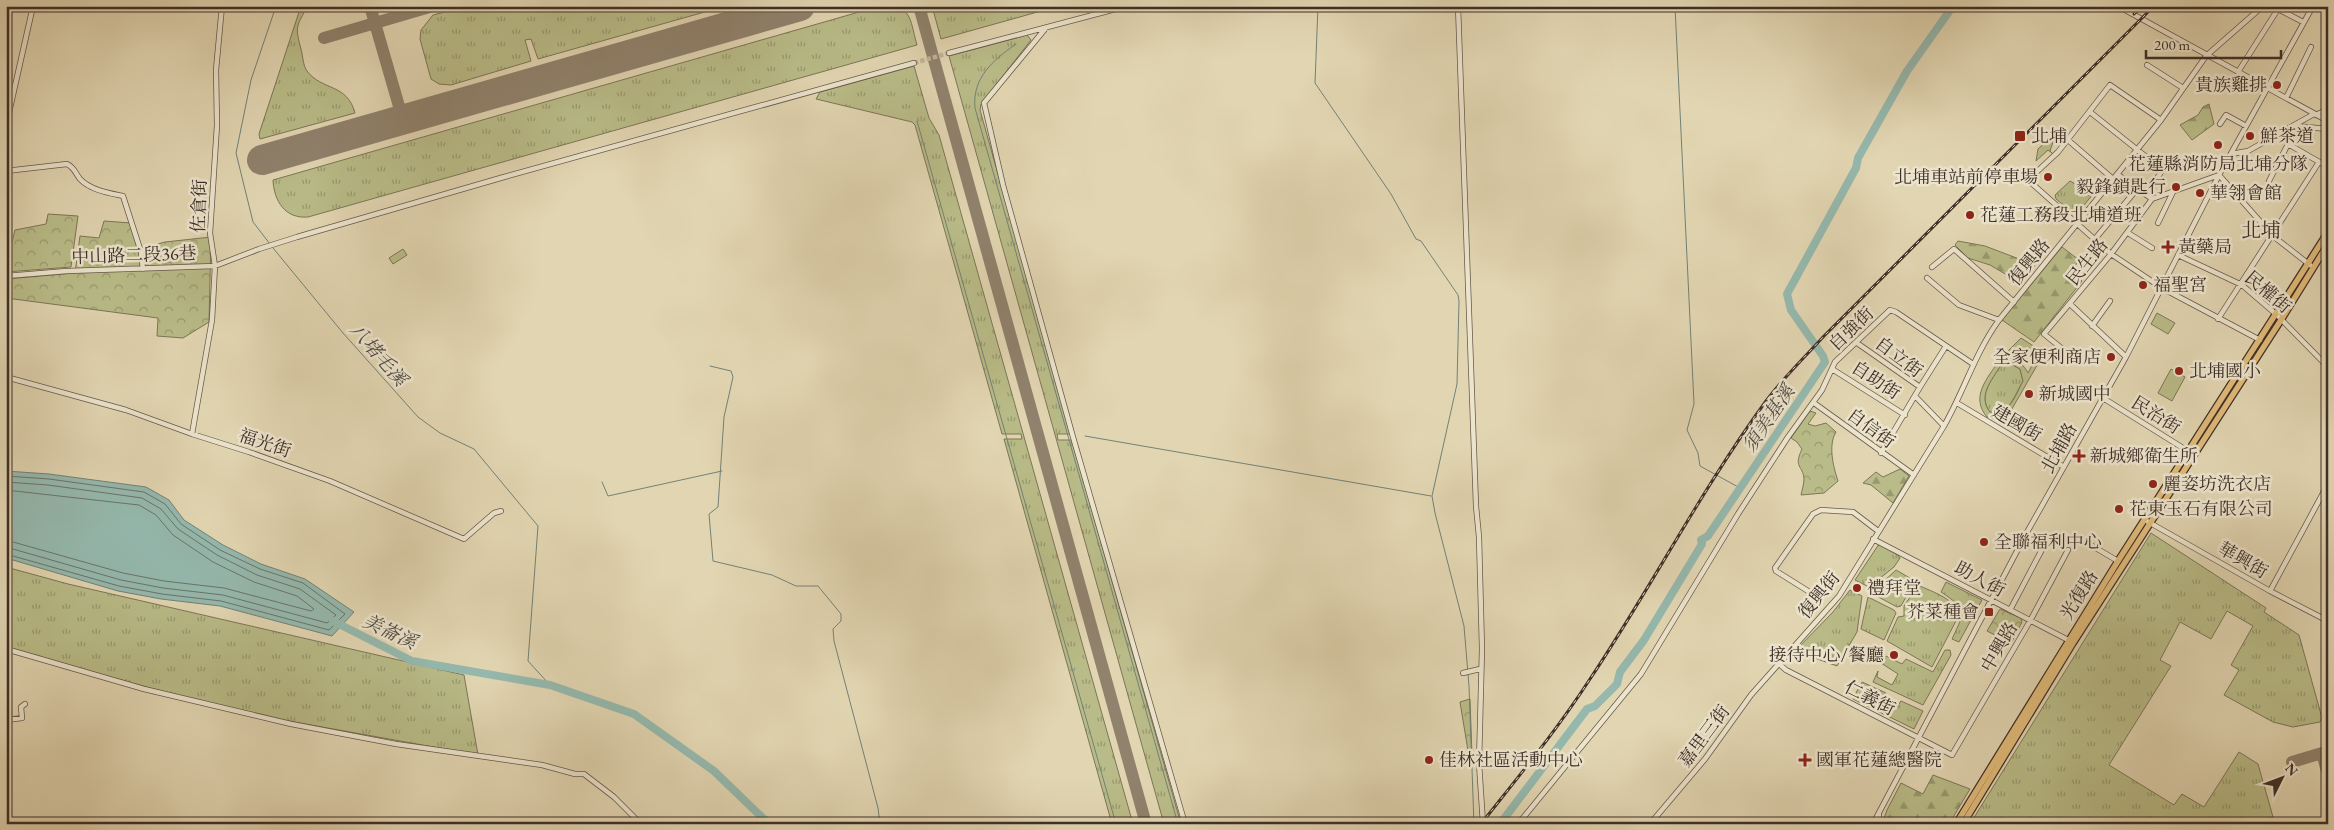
<svg xmlns="http://www.w3.org/2000/svg" width="2334" height="830" font-family="'EB Garamond','Noto Serif TC',serif">
<style>
.grass{fill:url(#grass-tufts);stroke:#7c7658}
.forest{fill:url(#forest-firs);stroke:#7c7658}
.park{fill:url(#park-crowns);stroke:#7c7658}
.pitch{fill:#b9bc88;stroke:#7c7658;fill-rule:evenodd}
.water{fill:#95b9ae;stroke:#728278}
.lines{fill:none;stroke-linecap:round;stroke-linejoin:round}
.shore{stroke:#6a746b;stroke-width:1}
.stream{stroke:#728278;stroke-width:1}
.river{stroke:#95b9ae;stroke-width:8}
.taxiway{stroke:#90826d;stroke-width:12}
.runway{stroke:#90826d;stroke-width:30}
.minor-tunnel{stroke:#c1b596;stroke-width:4.5;stroke-dasharray:4.5 2;stroke-linecap:butt}
.minor-casing{stroke:#67594a;stroke-width:6}
.major-casing{stroke:#3e2f28;stroke-width:8}
.minor{stroke:#ece4cd;stroke-width:4.5}
.major{stroke:#e1bb79;stroke-width:5.5}
.rail-casing{stroke:#3e2f28;stroke-width:3}
.rail{stroke:#ece4cd;stroke-width:1;stroke-dasharray:4;stroke-linecap:butt}
.poi-dot{fill:#8f2418;stroke:#ece4cd;stroke-width:2}
.labels{text-anchor:middle;stroke-width:5;stroke-linejoin:round;paint-order:stroke}
.poi-label{font-size:18px;fill:#3e2f28;stroke:#ece4cd;text-anchor:start}
.street-label{font-size:18px;fill:#3e2f28;stroke:#ece4cd}
.water-label{font-size:19px;font-style:italic;fill:#4f4b43;stroke:#ece4cd}
.quarter-label{font-size:20px;fill:#3e2f28;stroke:#ece4cd}
</style>
<defs>
<pattern id="grass-tufts" width="24" height="20" patternUnits="userSpaceOnUse" patternTransform="scale(1.25)"><rect width="24" height="20" fill="#b9bc88"/><path d="M3 7l-1-3M5 7V3M7 7l1-3M15 17l-1-3M17 17v-4M19 17l1-3" fill="none" stroke="#98996f"/></pattern>
<pattern id="forest-firs" width="22" height="20" patternUnits="userSpaceOnUse" patternTransform="scale(1.25)"><rect width="22" height="20" fill="#b9bc88"/><path d="M5 1l3.5 6h-7zM16 11l3.5 6h-7z" fill="#98996f"/></pattern>
<pattern id="park-crowns" width="20" height="18" patternUnits="userSpaceOnUse" patternTransform="scale(1.25)"><rect width="20" height="18" fill="#b9bc88"/><path d="M2 6a3 3 0 1 1 6 0M12 15a3 3 0 1 1 6 0" fill="none" stroke="#98996f"/></pattern>
</defs>
<rect width="100%" height="100%" fill="#e2d6b2"/>
<filter id="stains"><feTurbulence type="fractalNoise" baseFrequency=".004" numOctaves="4"/><feColorMatrix values="0 0 0 0 .2 0 0 0 0 .09 0 0 0 0 .02 0 0 0 .5 -.17"/></filter>
<radialGradient id="worn" r=".72"><stop offset=".6" stop-color="#630" stop-opacity="0"/><stop offset="1" stop-color="#630" stop-opacity=".3"/></radialGradient>
<path class="grass" d="M301 6H308C296 26 295 27 301 49 303 56 303 66 307 71 322 91 347 83 355 113L260 139 259 134Z
M468 6H522L523 12 534 8 533 6H726L538 59 531 39 525 40 531 61 451 85 439 84 431 79 420 39 421 30 433 15Z
M880 6C913 6 909 17 917 45L308 217C285 219 274 201 273 180Z
M932 6H1059L941 39Z
M1027 35 1031 40 981 104 980 110 1071 434H1057L1058 440H1072L1181 824H1164L949 56Z
M914 66 929 118 939 135 1133 824H1112L1004 439H1022L1021 434H1002L915 125 912 122 816 99 820 92Z
M2053 130 2055 136 2050 151 2052 153 2048 150 2036 161 2038 149 2053 135 2049 131Z
M2070 181 2093 194 2076 215 2056 199 2055 195Z
M2009 363 2020 369 2023 381C2015 394 2009 417 1990 412 1977 396 1992 380 2001 365Z
M2151 533 2266 608 2264 612 2299 635 2322 718 2320 722 2293 727 2273 722 2224 695 2239 670 2231 665 2253 626 2227 611 2211 639 2180 622 2160 660 2171 666 2109 765 2174 805 2182 794 2204 807 2239 752 2258 764 2275 824H1970Z
M1879 544 1898 555 1900 558 1894 567 1869 587 1855 580Z
M6 567 68 584 464 675 478 755 233 711 6 648Z
M1896 570 1915 581 1901 606 1897 607 1871 593Z
M1946 582 1982 600 1959 642 1952 639C1965 611 1968 610 1941 592Z
M1918 585C1932 592 1958 599 1958 617L1932 667 1887 641 1898 617 1904 616V606Z
M1850 590 1862 596 1857 632 1837 666 1795 651 1833 612Z
M1868 597 1894 610 1896 613 1884 640 1861 629Z
M1945 650H1950L1951 655 1923 705 1873 682 1878 671 1877 677 1892 685 1898 674 1881 663 1886 656 1902 664 1906 659 1933 672Z
M1862 682 1886 693V697L1894 703 1892 709H1896L1901 701 1923 711 1914 729 1853 699 1858 689H1861Z"/>
<path class="forest" d="M2209 104 2214 124 2192 140 2180 125 2198 115 2203 107Z
M1958 241 1985 246 2035 265 2025 278 2007 275 1990 265 1968 258 1955 245Z
M2062 247 2079 260 2071 272 2082 281 2034 342 2002 320Z
M1900 469 1909 476 1893 503 1871 485 1863 483 1876 472 1883 477Z
M1933 775 1970 789 1949 824H1882L1887 810 1901 783 1923 794Z"/>
<path class="park" d="M48 214 78 216 71 267 6 272V243L12 242 15 230 46 224Z
M104 221 131 223 140 249 165 242 211 237 209 322 183 338 157 336 158 318 6 298V279L75 273 80 236 99 238Z
M1810 411 1816 413 1808 424 1815 426 1826 423 1836 432C1828 445 1833 466 1838 481L1824 493 1801 495C1802 490 1804 484 1804 479 1803 465 1793 468 1802 449L1797 442 1791 438Z
M2000 609 2021 618 2022 622 2011 643 1987 631Z
M1470 699 1472 756 1469 757 1460 702Z"/>
<path class="pitch" d="M403 249 407 255 393 264 389 258Z
M2157 313 2175 323 2168 334 2151 324Z
M2021 338 2035 347 2027 361 2008 351Z
M2039 352 2043 355 2009 414 1998 419 1987 417C1970 397 1987 379 1998 362 2010 352 2022 362 2028 373ZM2009 363 2020 369 2023 381C2016 394 2009 417 1990 412 1977 396 1992 380 2001 365Z
M2171 369 2185 377 2172 401 2158 393Z"/>
<path class="water" d="M6 471 49 474 146 487 169 500 184 520 223 545 261 564 305 579 354 612 332 636 220 606 161 599 118 591 6 558Z"/>
<g class="lines">
<path class="shore" d="M6 476 49 479 144 492 165 504 181 524 220 550 260 569 303 583 345 614 329 630 221 601 162 594 119 586 6 554
M6 482 48 485 142 498 161 509 178 529 217 555 257 575 300 589 336 615 327 623 223 595 163 588 121 580 6 547
M6 490 139 505 156 515 173 535 213 562 254 582 297 596 314 609 311 611 224 588 164 581 123 573 6 540"/>
<path class="stream" d="M1318 6 1315 83 1391 194 1416 239 1421 241 1458 295 1459 301 1457 384 1432 496 1435 513 1464 626 1469 686 1474 824
M1675 6 1694 404 1687 430 1698 453 1700 466 1740 488
M1016 44C993 60 972 78 975 108L1178 824
M917 121 1116 824
M270 244 253 222 236 153 251 80 276 6
M273 248 343 333 418 417 440 433 474 449 538 526 528 661 550 685
M710 366 731 371 733 377 724 417 718 507 709 514 713 561 772 575 796 586H818L841 614V621L833 629 834 641 878 808 880 824
M1085 436 1431 496
M602 482 608 496 722 471"/>
<path class="river" d="M333 621 412 661 550 685 634 714 714 771 769 824
M1500 824 1587 709 1595 706 1617 684 1620 672 1644 640 1702 544 1701 540 1708 536 1825 362 1823 356 1791 310 1787 294 1856 168 1858 158 1907 71 1953 6"/>
<path class="taxiway" d="M370 6 403 120
M919 6 1146 824
M324 38 433 6
M2292 762 2322 753 2328 775"/>
<path class="runway" d="M262 160 800 6"/>
<path class="minor-tunnel" d="M914 63 949 53"/>
<g class="minor-casing">
<path id="minor" d="M1458 6 1476 506 1479 537 1482 649 1479 763 1483 824
M2118 6 2328 121
M1045 29 984 103 1003 185 1073 437 1185 824
M949 53 1127 6
M2147 65 2183 88
M2238 72 2278 9 2303 22
M2286 98 2311 47
M2090 112 2159 167 2161 172 2147 195
M2316 115 2328 109
M2161 120 2110 85 2058 152 2028 180 2111 254 2162 288 2260 340
M2220 124 2226 115 2246 126
M6 126 33 6
M2296 126 2328 129
M2282 132 2288 144 2328 167
M2068 140 2113 179
M2231 154 2248 151 2314 114
M6 171 67 164C75 168 75 173 80 179 90 190 109 193 123 196L141 252 143 269
M2117 174 2152 199
M2269 181 2288 144
M2158 223 2173 192
M2128 233 2152 248
M2094 240 2138 188
M2178 255 2242 285 2277 315 2328 367
M1932 267 1954 249 2014 302
M6 276 67 271 215 266 259 249 297 237 504 177 914 63
M1927 278 1959 305 1999 320
M2070 304 2126 357
M2218 319 2319 162
M2092 326 2110 301
M1857 343 1920 387 1881 453
M2070 355 2044 334 2111 254 2152 199 2219 175 2273 236 2310 265
M1832 369 1905 415
M6 377 126 410 192 434 249 452 330 481 464 539 494 513 501 511
M1920 387 1946 346
M1915 396 1944 426
M2103 398 2191 453
M1814 403 1914 475
M1957 403 2064 467
M192 434 212 320 215 266 210 233 217 125 216 70 222 6
M2145 520 2270 591 2328 621
M1873 539 2072 642
M2082 540 2118 561
M2270 591 2328 484
M1816 596 1776 571 1775 568 1813 514 1821 510 1853 512 1878 531
M2010 610 2047 540
M6 649 144 689 291 724 396 744 542 765 575 774H584L614 797 641 824
M1778 663 1786 670 1952 755 2030 621 2068 550
M1463 673 1480 669
M6 720 22 718 21 707 25 704
M1879 815V824
M1518 824 1641 674 1738 514 1788 437 1822 390 1835 362 1890 310 1896 312 1973 364
M1650 824 1705 759 1751 695 1839 596 1944 426C1964 391 1975 353 1999 320L2161 120 2206 56 2263 6
M1873 824 2026 534 2126 357 2219 175 2313 6"/>
</g>
<g class="major-casing">
<path id="major" d="M1956 824 2118 561 2328 232
M1963 824 2073 643 2281 320 2328 244"/>
</g>
<use href="#minor" class="minor"/>
<use href="#major" class="major"/>
<g class="rail-casing">
<path id="rail" d="M2134 14 2142 6
M1481 824C1518 777 1557 730 1590 679 1651 588 1701 490 1766 401 1783 378 1804 358 1824 336L2154 6"/>
</g>
<use href="#rail" class="rail"/>
</g>
<g class="poi-dot">
<circle cx="2277" cy="85" r="5"/>
<rect x="2014" y="130" width="12" height="12" rx="2.5"/>
<circle cx="2250" cy="136" r="5"/>
<circle cx="2218" cy="145" r="5"/>
<circle cx="2048" cy="177" r="5"/>
<circle cx="2176" cy="187" r="5"/>
<circle cx="2200" cy="193" r="5"/>
<circle cx="1970" cy="215" r="5"/>
<path d="M2165.5 239.5h5v5h5v5h-5v5h-5v-5h-5v-5h5z"/>
<circle cx="2143" cy="285" r="5"/>
<circle cx="2111" cy="357" r="5"/>
<circle cx="2179" cy="371" r="5"/>
<circle cx="2029" cy="394" r="5"/>
<path d="M2076.5 448.5h5v5h5v5h-5v5h-5v-5h-5v-5h5z"/>
<circle cx="2153" cy="484" r="5"/>
<circle cx="2119" cy="509" r="5"/>
<circle cx="1984" cy="542" r="5"/>
<circle cx="1857" cy="588" r="5"/>
<rect x="1984" y="607" width="10" height="10" rx="2.5"/>
<circle cx="1894" cy="655" r="5"/>
<circle cx="1429" cy="760" r="5"/>
<path d="M1802.5 752.5h5v5h5v5h-5v5h-5v-5h-5v-5h5z"/>
</g>
<g class="labels">
<g class="poi-label">
<text x="2267" y="91" text-anchor="end">貴族雞排</text>
<text x="2031" y="142">北埔</text>
<text x="2260" y="142">鮮茶道</text>
<text x="2218" y="170" text-anchor="middle">花蓮縣消防局北埔分隊</text>
<text x="2038" y="183" text-anchor="end">北埔車站前停車場</text>
<text x="2166" y="193" text-anchor="end">毅鋒鎖匙行</text>
<text x="2210" y="199">華翎會館</text>
<text x="1980" y="221">花蓮工務段北埔道班</text>
<text x="2178" y="253">黃藥局</text>
<text x="2153" y="291">福聖宮</text>
<text x="2101" y="363" text-anchor="end">全家便利商店</text>
<text x="2189" y="377">北埔國小</text>
<text x="2039" y="400">新城國中</text>
<text x="2090" y="462">新城鄉衛生所</text>
<text x="2163" y="490">麗姿坊洗衣店</text>
<text x="2129" y="515">花東玉石有限公司</text>
<text x="1994" y="548">全聯福利中心</text>
<text x="1867" y="594">禮拜堂</text>
<text x="1979" y="618" text-anchor="end">芥菜種會</text>
<text x="1884" y="661" text-anchor="end">接待中心/餐廳</text>
<text x="1439" y="766">佳林社區活動中心</text>
<text x="1816" y="766">國軍花蓮總醫院</text>
</g>
<g class="street-label">
<text transform="translate(199 206) rotate(-88)" y="6">佐倉街</text>
<text transform="translate(134 255) rotate(-2)" y="6">中山路二段36巷</text>
<text transform="translate(2029 262) rotate(-51)" y="6">復興路</text>
<text transform="translate(2087 262) rotate(-51)" y="6">民生路</text>
<text transform="translate(2268 292) rotate(40)" y="6">民權街</text>
<text transform="translate(1851 329) rotate(-44)" y="6">自強街</text>
<text transform="translate(1899 357) rotate(37)" y="6">自立街</text>
<text transform="translate(1876 380) rotate(33)" y="6">自助街</text>
<text transform="translate(2156 415) rotate(32)" y="6">民治街</text>
<text transform="translate(2017 423) rotate(30)" y="6">建國街</text>
<text transform="translate(1871 428) rotate(36)" y="6">自信街</text>
<text transform="translate(265 443) rotate(19)" y="6">福光街</text>
<text transform="translate(2059 448) rotate(-61)" y="6">北埔路</text>
<text transform="translate(2243 560) rotate(30)" y="6">華興街</text>
<text transform="translate(1980 579) rotate(28)" y="6">助人街</text>
<text transform="translate(1819 595) rotate(-51)" y="6">復興街</text>
<text transform="translate(2079 595) rotate(-58)" y="6">光復路</text>
<text transform="translate(1999 647) rotate(-60)" y="6">中興路</text>
<text transform="translate(1870 698) rotate(27)" y="6">仁義街</text>
<text transform="translate(1704 736) rotate(-53)" y="6">嘉里三街</text>
</g>
<g class="water-label">
<text transform="translate(379 354) rotate(49)" y="7">八堵毛溪</text>
<text transform="translate(1768 418) rotate(-56)" y="7">須美基溪</text>
<text transform="translate(390 631) rotate(25)" y="7">美崙溪</text>
</g>
<g class="quarter-label">
<text x="2261" y="237">北埔</text>
</g>
</g>
<rect width="2334" height="830" fill="none" stroke="#e2d6b2" stroke-width="25"/>
<rect x="8" y="8" width="2319" height="815" fill="none" stroke="#3e2f28" stroke-width="2.5"/>
<rect x="12" y="12" width="2309" height="805" fill="none" stroke="#3e2f28"/>
<g transform="translate(2282 778) rotate(48)" stroke="#ece4cd" stroke-width="4" paint-order="stroke">
<path d="M0-4L9 19L0 12L-9 19Z" fill="#3e2f28"/>
<text y="-8" font-size="14" font-weight="bold" text-anchor="middle" fill="#3e2f28">N</text>
</g>
<path d="M2146 50v8h135v-8" fill="none" stroke="#3e2f28" stroke-width="2.5"/>
<text x="2154" y="50" font-size="15" fill="#3e2f28" stroke="#ece4cd" stroke-width="4" paint-order="stroke">200 m</text>
<rect width="100%" height="100%" filter="url(#stains)"/>
<rect width="100%" height="100%" fill="url(#worn)"/>
</svg>
